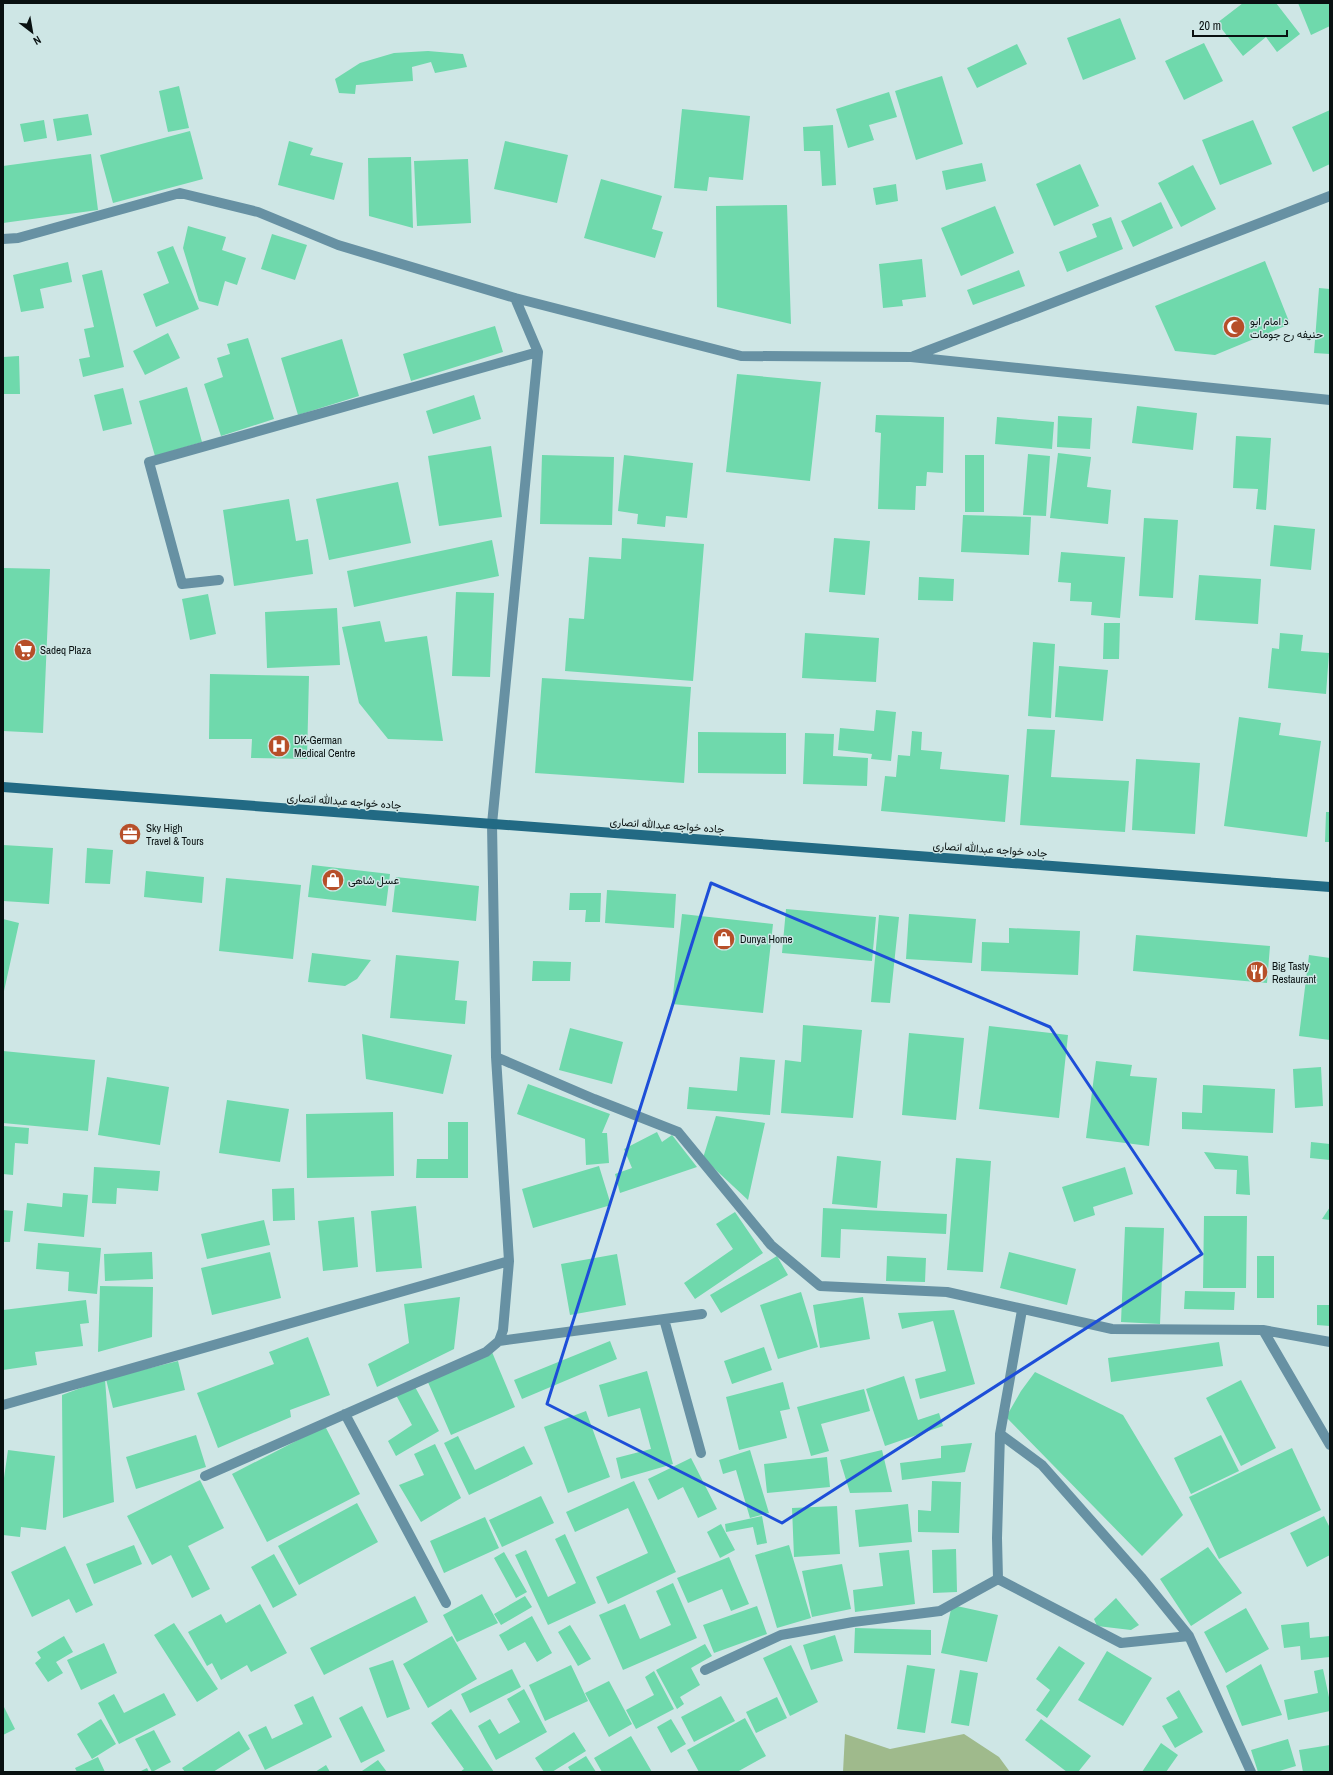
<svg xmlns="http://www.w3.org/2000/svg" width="1333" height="1775" font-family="'Archivo Narrow',Vazirmatn,sans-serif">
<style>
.green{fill:#9fba8c}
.building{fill:#6fd9ac}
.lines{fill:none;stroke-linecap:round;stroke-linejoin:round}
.street{stroke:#6791a3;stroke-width:10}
.secondary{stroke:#226a84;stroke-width:10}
.marked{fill:none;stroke:#1d4ed8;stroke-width:3;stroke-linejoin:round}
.labels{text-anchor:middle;stroke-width:3;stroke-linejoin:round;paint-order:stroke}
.poi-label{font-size:11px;fill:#091111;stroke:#cee6e5;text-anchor:start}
.street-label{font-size:11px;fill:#091111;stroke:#cee6e5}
</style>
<rect width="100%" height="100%" fill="#cee6e5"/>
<path class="green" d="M845 1734 890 1749 964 1734 999 1757 1010 1772H843Z"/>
<path class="building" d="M1243 3H1276L1300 34 1277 52 1266 37 1243 56 1217 23Z
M1298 3H1330V26L1311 35Z
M1120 18 1136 59 1083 80 1067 38Z
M1204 43 1223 81 1184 100 1165 61Z
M1017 44 1027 64 977 88 967 68Z
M428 51 463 54 467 67 435 73 431 62 412 67 413 81 356 85 355 94 339 93 335 79 360 63 394 53Z
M942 76 963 144 916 160 895 91Z
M179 86 189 128 168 132 159 91Z
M889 92 897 117 869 125 874 140 848 148 836 109Z
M682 109 750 116 743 180 709 177 707 191 674 188Z
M1330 110V164L1313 172 1292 127Z
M88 114 92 135 57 141 53 119Z
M44 120 47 138 24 142 20 124Z
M1253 120 1272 164 1220 185 1202 140Z
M833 125 836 185 822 186 820 151H804L803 127Z
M190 131 203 179 113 203 100 155Z
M289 141 313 148 310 155 343 163 334 200 278 185Z
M505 141 568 155 557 203 494 189Z
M91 154 98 210 3 223V166Z
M411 157 413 228 369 216 368 158Z
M468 159 471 223 417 226 414 161Z
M982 163 986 181 946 190 942 171Z
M1080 164 1099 206 1054 226 1036 184Z
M1193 165 1216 209 1181 227 1158 183Z
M601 179 662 196 652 229 663 232 655 258 584 238Z
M896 184 898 201 876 205 873 188Z
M1161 202 1173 228 1133 247 1121 221Z
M787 205 791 324 717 307 716 206Z
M995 206 1014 253 961 276 941 228Z
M1111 217 1123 249 1067 272 1059 252 1097 237 1092 224Z
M188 226 226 237 222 250 246 258 237 285 225 281 218 306 199 301 183 248Z
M272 234 307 245 295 280 261 269Z
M173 246 199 309 156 327 143 294 169 283 157 252Z
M922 259 926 297 902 300 903 306 883 308 879 264Z
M1265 261 1290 324 1215 355 1175 351 1155 306Z
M68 262 72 282 40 289 44 308 21 312 13 275Z
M102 270 124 367 83 377 79 359 90 357 84 329 94 327 82 275Z
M1019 270 1025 286 973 305 967 290Z
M1319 288 1330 289V354L1314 353Z
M495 326 503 352 411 381 403 354Z
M168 333 180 358 145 375 133 351Z
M248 338 274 419 221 436 204 384 223 377 217 358 230 354 227 344Z
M342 339 359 396 298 415 281 358Z
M19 356 20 394H3V357Z
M737 374 821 382 810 481 726 472Z
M187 387 202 442 155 456 139 401Z
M123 388 132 424 103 431 94 395Z
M474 395 481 419 433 434 426 411Z
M1137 406 1197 413 1193 450 1132 443Z
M876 415 944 417 943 473 927 472 926 486H916L915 510 878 509 881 433 875 432Z
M1058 416 1092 418 1090 449 1057 447Z
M997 417 1054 422 1052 449 995 444Z
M1236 436 1271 438 1266 510 1256 509 1258 489 1233 488Z
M491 446 502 517 439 526 428 456Z
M1058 453 1091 457 1087 487 1111 490 1108 524 1050 518Z
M1028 454 1050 456 1046 516 1023 515Z
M542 455 614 457 612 525 540 524Z
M624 455 693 463 687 518 666 516 665 527 637 524 638 514 618 511Z
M965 455H984V512H965Z
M398 482 411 543 329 560 316 499Z
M289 499 296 541 308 539 313 574 234 586 223 510Z
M963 515 1031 517 1029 555 961 552Z
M1144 518 1178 520 1173 598 1139 596Z
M1274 525 1315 529 1311 570 1270 566Z
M622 538 704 544 693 681 565 671 569 618 584 619 589 557 621 559Z
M834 538 870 541 865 595 829 592Z
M492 540 499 576 354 607 347 571Z
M1061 552 1125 557 1120 618 1091 615 1092 602 1070 601 1071 583 1058 582Z
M3 568 50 569 43 733 3 731Z
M1199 575 1261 579 1258 624 1195 620Z
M919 577 954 579 953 601 918 600Z
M456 592 494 593 490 677 452 676Z
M208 594 216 634 190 640 182 599Z
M337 608 340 665 267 668 265 612Z
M380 621 385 642 427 636 443 741 388 739 359 703 342 627Z
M1104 623H1120L1119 659H1103Z
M805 633 879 638 876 682 802 678Z
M1280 633 1303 635 1301 651 1329 653 1326 694 1268 688 1272 648 1279 649Z
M1033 642 1055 644 1051 718 1028 716Z
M1059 666 1108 670 1103 721 1055 717Z
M210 674 309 676 307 759 251 758 252 739H209Z
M542 678 691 687 684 783 535 773Z
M876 710 896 712 891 761 871 759 872 754 838 750 840 728 874 731Z
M1239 717 1281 723 1279 735 1321 741 1307 837 1224 826Z
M1027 729 1055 730 1051 777 1129 781 1125 832 1020 825Z
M912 731 922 732 921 750 942 752 940 769 1009 775 1005 822 881 811 885 776 896 777 898 755 910 756Z
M698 732 786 733V774L698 773Z
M805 733 834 734 833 756 868 758 867 786 803 784Z
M1136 759 1200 763 1195 834 1132 830Z
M1326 812H1330V842H1325Z
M3 845 53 848 49 904 3 901Z
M87 848 113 850 110 884 85 883Z
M312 865 390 874 386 906 308 897Z
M146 871 204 877 202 903 144 897Z
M396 877 479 886 476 921 392 912Z
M226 878 301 885 293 959 219 951Z
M607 890 676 894 674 928 605 923Z
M570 893H601L600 922H585L586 910H569Z
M786 909 876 917 872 961 782 953Z
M682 914 773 924 763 1013 672 1004Z
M909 914 976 919 972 963 906 959Z
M879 915 899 917 890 1003 871 1002Z
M3 919 19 923 4 991H3Z
M1009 928 1080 931 1078 975 981 971 982 942 1009 943Z
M1136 935 1270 946 1267 983 1133 971Z
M312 953 371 960 357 979 345 986 308 982Z
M396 955 459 961 455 1000 467 1001 465 1024 390 1018Z
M1309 955 1330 958V1040L1299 1036Z
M533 961 571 962 570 981H532Z
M803 1025 862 1030 853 1118 781 1113 785 1060 801 1062Z
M989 1026 1068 1035 1059 1118 979 1109Z
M570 1028 623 1042 612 1084 559 1070Z
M909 1033 964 1038 956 1120 902 1115Z
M362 1034 452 1055 443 1094 366 1079Z
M3 1051 95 1060 88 1131 3 1123Z
M740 1057 775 1060 770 1115 687 1109 689 1087 737 1091Z
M1096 1061 1132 1065 1130 1076 1157 1078 1149 1146 1086 1138Z
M1321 1067 1323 1106 1295 1108 1293 1069Z
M107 1077 169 1087 160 1145 98 1135Z
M528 1084 610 1114 602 1133H607L609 1163 586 1165 585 1139 517 1114Z
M1203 1085 1275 1089 1273 1133 1182 1129V1112L1202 1113Z
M227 1100 289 1109 280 1162 219 1153Z
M393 1112 394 1176 307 1178 306 1114Z
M716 1116 765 1123 748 1200 703 1158Z
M448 1122H468V1178H416L417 1159H448Z
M3 1126 29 1128 28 1144 15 1143 13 1175 3 1174Z
M657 1132 662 1142 672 1135 697 1167 620 1193 615 1174 632 1168 624 1149Z
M1311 1142 1330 1144V1160L1310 1158Z
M1204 1152 1248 1156 1250 1195 1236 1194 1237 1170 1215 1169Z
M837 1156 881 1161 877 1208 832 1204Z
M956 1158 991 1161 983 1272 947 1270Z
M599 1166 611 1205 533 1228 522 1189Z
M94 1167 160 1171 158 1191 117 1188 116 1204 92 1203Z
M1125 1167 1133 1194 1093 1207 1095 1215 1074 1222 1062 1187Z
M294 1188 295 1220 273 1221 272 1189Z
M63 1193 88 1195 84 1237 24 1231 27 1203 62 1207Z
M416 1206 422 1268 376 1272 371 1211Z
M1330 1207V1220L1322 1219Z
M823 1208 947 1214 946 1234 841 1229 840 1258 821 1257Z
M3 1210 13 1211 10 1242H3Z
M735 1212 763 1253 695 1299 684 1283 733 1249 716 1224Z
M1204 1216H1247L1246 1288H1203Z
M354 1217 358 1267 323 1271 318 1221Z
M264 1220 270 1245 207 1259 201 1234Z
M1125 1227 1164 1228 1160 1324 1121 1322Z
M38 1243 101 1248 97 1294 68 1291 69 1272 36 1269Z
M152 1252 153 1279 105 1281 104 1254Z
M270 1252 281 1298 212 1315 201 1268Z
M1009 1252 1076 1269 1067 1305 1000 1288Z
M617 1254 626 1305 570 1315 561 1264Z
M777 1256 788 1275 721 1313 710 1295Z
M887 1256 926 1258 925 1282 886 1281Z
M1257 1256H1274V1298H1257Z
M100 1286 153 1287 152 1337 98 1352Z
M1185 1291 1235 1292 1234 1310 1184 1309Z
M801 1292 818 1347 778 1359 760 1305Z
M460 1297 454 1349 377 1387 368 1364 409 1343 404 1304Z
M863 1297 870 1339 820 1348 813 1305Z
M86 1300 89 1323 80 1324 83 1346 35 1352 37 1365 3 1370V1310Z
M1317 1305H1330V1326L1317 1325Z
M954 1310 975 1384 920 1399 915 1379 946 1371 933 1321 902 1329 898 1313Z
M308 1337 330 1395 290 1410 291 1417 218 1448 197 1393 274 1364 269 1352Z
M610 1341 617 1359 522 1399 514 1380Z
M1219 1342 1223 1366 1111 1382 1108 1358Z
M764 1347 772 1370 732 1384 724 1361Z
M492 1352 515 1407 451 1435 427 1380Z
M178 1361 185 1390 113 1408 106 1379Z
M647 1371 673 1464 621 1479 616 1458 651 1449 640 1408 608 1417 599 1385Z
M1035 1372 1123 1415 1183 1515 1142 1556 1006 1417 1021 1391Z
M904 1376 918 1420 939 1413 943 1426 885 1446 866 1389Z
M105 1379 114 1502 63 1518 62 1395Z
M1241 1380 1276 1448 1241 1466 1206 1398Z
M783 1382 790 1409 780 1411 787 1438 739 1450 726 1397Z
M414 1385 439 1431 396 1456 388 1441 412 1425 396 1395Z
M864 1389 870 1411 821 1424 829 1451 811 1456 797 1407Z
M586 1411 610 1477 568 1493 544 1427Z
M325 1426 360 1494 267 1542 232 1474Z
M196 1435 206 1467 136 1489 126 1457Z
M1221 1435 1239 1471 1191 1494 1174 1458Z
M458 1436 475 1470 524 1446 533 1464 469 1495 444 1443Z
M972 1443 965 1472 902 1480 900 1463 941 1458V1446Z
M435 1444 461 1498 421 1522 399 1485 424 1475 414 1454Z
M1292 1448 1321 1510 1219 1559 1189 1497Z
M8 1450 55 1456 46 1530 21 1527 20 1537 3 1535V1485Z
M750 1450 769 1513 750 1518 736 1470 723 1474 719 1460Z
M882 1450 892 1492 850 1493 840 1460Z
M827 1457 830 1487 767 1493 764 1464Z
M691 1458 717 1509 698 1518 683 1487 658 1500 648 1479Z
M200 1480 224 1528 188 1546 210 1589 192 1598 171 1555 152 1565 127 1516Z
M634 1481 676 1572 608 1604 596 1577 648 1553 628 1508 575 1532 566 1512Z
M932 1481 961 1482 959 1533 918 1532V1510L931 1511Z
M541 1496 554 1523 502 1547 489 1520Z
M357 1503 378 1542 299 1585 278 1546Z
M908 1504 912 1542 859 1547 855 1510Z
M837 1506 840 1554 794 1557 792 1508Z
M762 1516 767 1543 757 1545 753 1527 726 1532 725 1524Z
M1324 1516 1330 1528V1555L1307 1567 1290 1533Z
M485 1517 499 1548 444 1573 430 1541Z
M721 1524 735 1550 720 1558 707 1532Z
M565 1534 596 1603 548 1625 515 1555 526 1550 548 1597 576 1583 555 1539Z
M134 1545 142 1564 94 1584 86 1564Z
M789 1545 811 1618 777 1628 755 1555Z
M65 1546 93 1605 76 1613 69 1599 32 1617 11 1572Z
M1208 1547 1242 1593 1191 1626 1160 1579Z
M956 1549 957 1592 933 1593 932 1550Z
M909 1550 915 1604 855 1612 853 1590 883 1586 879 1553Z
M504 1552 527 1592 516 1598 494 1558Z
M274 1554 297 1595 273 1608 251 1567Z
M729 1557 749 1604 731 1611 722 1589 688 1603 677 1578Z
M842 1564 851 1609 812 1617 802 1571Z
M673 1583 697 1638 623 1670 599 1615 625 1604 640 1639 671 1625 656 1591Z
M482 1594 498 1623 457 1642 443 1615Z
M415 1596 428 1622 324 1675 310 1648Z
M525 1596 532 1607 501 1625 494 1614Z
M1116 1598 1139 1625 1131 1630 1097 1626 1094 1619Z
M260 1604 287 1653 251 1672 247 1665 221 1680 212 1663 207 1666 188 1632 221 1614 226 1623Z
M952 1605 998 1615 987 1662 941 1653Z
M757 1606 767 1634 714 1653 703 1625Z
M1246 1608 1269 1649 1226 1673 1204 1632Z
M532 1616 552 1653 537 1662 525 1642 508 1651 499 1635Z
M1309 1622 1310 1638 1330 1636V1657L1301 1660 1300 1646 1284 1648 1281 1625Z
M174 1623 218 1689 197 1702 154 1635Z
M570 1625 591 1659 578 1666 558 1632Z
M855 1628 931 1630V1655L854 1653Z
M835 1635 843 1661 811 1670 803 1645Z
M64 1636 73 1652 56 1662 63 1673 48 1682 35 1663 41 1658 37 1652Z
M452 1636 477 1679 428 1708 403 1664Z
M104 1643 117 1673 81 1690 67 1660Z
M705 1644 712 1656 691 1668 700 1685 680 1697 684 1704 677 1709 656 1670Z
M791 1645 818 1702 790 1716 763 1658Z
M1059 1646 1085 1663 1047 1718 1036 1710 1050 1690 1036 1679Z
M1107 1651 1152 1678 1123 1726 1078 1700Z
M393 1660 410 1709 387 1718 369 1668Z
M1261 1664 1282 1715 1242 1726 1226 1686Z
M571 1665 588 1701 545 1721 529 1685Z
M907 1665 935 1669 925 1733 897 1729Z
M512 1669 521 1687 470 1713 461 1694Z
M1323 1669 1330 1702V1711L1288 1720 1284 1700 1318 1693 1314 1671Z
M960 1670 978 1673 969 1726 951 1723Z
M654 1671 674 1709 636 1729 626 1710 654 1695 645 1677Z
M609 1681 632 1724 609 1737 585 1693Z
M524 1689 547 1732 496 1760 478 1726 490 1719 499 1734 520 1722 507 1699Z
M1179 1690 1203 1732 1175 1748 1162 1726 1178 1718 1166 1698Z
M164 1693 176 1715 119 1744 98 1703 114 1694 124 1713Z
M313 1696 332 1737 265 1770 248 1735 266 1726 272 1739 303 1724 294 1705Z
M721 1696 735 1721 694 1742 681 1717Z
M777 1697 787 1718 756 1733 746 1712Z
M3 1705 15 1729 3 1735Z
M362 1706 385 1751 361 1763 339 1718Z
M451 1709 494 1772H460L464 1769 431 1723Z
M745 1718 766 1756 737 1772H699L687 1750Z
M101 1719 116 1744 92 1759 77 1734Z
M671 1719 686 1744 671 1753 657 1727Z
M1041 1719 1091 1756 1078 1772H1067L1025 1740Z
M154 1730 171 1762 152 1772 135 1739Z
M239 1731 250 1749 213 1772H185L182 1768Z
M574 1732 586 1751 552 1772H544L535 1758Z
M631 1736 652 1772H602L594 1758Z
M1288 1739 1296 1766 1276 1772H1258L1251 1750Z
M1161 1743 1178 1755 1166 1772H1142Z
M1330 1745V1772H1303L1299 1750Z
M586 1756 596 1772H571L568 1767Z
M98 1757 105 1772H77L75 1768Z
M378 1760 387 1772H362V1771Z
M326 1765 330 1772H315Z
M147 1768 149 1772H139Z"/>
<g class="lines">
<path class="street" d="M3 239 18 238 180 193 258 212 338 245 515 298 741 356 911 357 1330 400
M914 356 1330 196
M219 580 182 584 149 462 538 352
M496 1057 594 1099 678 1132 771 1245 820 1286 947 1292 1112 1329 1263 1330 1330 1342
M664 1319 701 1453
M1263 1330 1330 1445
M499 1341 702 1314
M3 1405 509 1261
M345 1414 446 1603
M1000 1434 1042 1465 1141 1577 1189 1636 1251 1772
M205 1476 486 1352 499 1341 503 1330 509 1261 496 1057 492 824 538 352 515 298
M998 1579 997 1538 1000 1434 1022 1310
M998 1579 1121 1643 1189 1636
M705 1670 781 1635 853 1622 940 1611 998 1579"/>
<path class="secondary" d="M3 787 1330 887"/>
</g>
<path class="marked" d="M711 883 1050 1027 1202 1254 782 1523 547 1404Z"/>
<defs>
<g id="mosque-disc" transform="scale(1.15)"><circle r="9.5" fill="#b74f29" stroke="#cee6e5"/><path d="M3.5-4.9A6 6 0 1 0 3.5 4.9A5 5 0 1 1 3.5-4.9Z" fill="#fff"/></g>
<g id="supermarket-disc" transform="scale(1.15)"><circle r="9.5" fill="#b74f29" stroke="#cee6e5"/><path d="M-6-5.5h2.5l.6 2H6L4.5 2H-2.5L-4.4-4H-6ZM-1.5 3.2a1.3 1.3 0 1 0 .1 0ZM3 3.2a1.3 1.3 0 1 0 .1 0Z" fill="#fff"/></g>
<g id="hospital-disc" transform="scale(1.15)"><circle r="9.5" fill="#b74f29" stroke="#cee6e5"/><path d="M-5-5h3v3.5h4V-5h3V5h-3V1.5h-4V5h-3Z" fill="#fff"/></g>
<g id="office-disc" transform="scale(1.15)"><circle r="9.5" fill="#b74f29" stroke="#cee6e5"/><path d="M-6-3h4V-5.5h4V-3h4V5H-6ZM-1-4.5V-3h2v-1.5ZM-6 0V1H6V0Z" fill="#fff"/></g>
<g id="shop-disc" transform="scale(1.15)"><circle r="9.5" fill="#b74f29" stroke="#cee6e5"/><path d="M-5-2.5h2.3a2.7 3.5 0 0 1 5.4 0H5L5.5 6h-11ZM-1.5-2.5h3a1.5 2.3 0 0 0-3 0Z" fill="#fff"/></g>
<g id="restaurant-disc" transform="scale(1.15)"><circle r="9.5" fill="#b74f29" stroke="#cee6e5"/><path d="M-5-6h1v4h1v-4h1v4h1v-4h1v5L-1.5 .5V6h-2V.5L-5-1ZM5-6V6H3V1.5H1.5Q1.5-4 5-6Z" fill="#fff"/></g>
</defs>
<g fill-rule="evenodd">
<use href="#mosque-disc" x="1234" y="327"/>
<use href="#supermarket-disc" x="25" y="650"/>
<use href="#hospital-disc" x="279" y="746"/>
<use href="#office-disc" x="130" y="834"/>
<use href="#shop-disc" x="333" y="880"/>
<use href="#shop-disc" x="724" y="939"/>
<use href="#restaurant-disc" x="1257" y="972"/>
</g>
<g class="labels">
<g class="poi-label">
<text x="1250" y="325">د امام ابو<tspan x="1250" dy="13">حنیفه رح جومات</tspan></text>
<text x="40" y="654">Sadeq Plaza</text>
<text x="294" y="744">DK-German<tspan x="294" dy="13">Medical Centre</tspan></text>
<text x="146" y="832">Sky High<tspan x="146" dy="13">Travel &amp; Tours</tspan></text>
<text x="348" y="884">عسل شاهی</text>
<text x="740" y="943">Dunya Home</text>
<text x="1272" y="970">Big Tasty<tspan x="1272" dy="13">Restaurant</tspan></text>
</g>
<g class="street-label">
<text transform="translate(344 801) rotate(4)" y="4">جاده خواجه عبدالله انصاری</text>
<text transform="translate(667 825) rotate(4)" y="4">جاده خواجه عبدالله انصاری</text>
<text transform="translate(990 849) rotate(4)" y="4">جاده خواجه عبدالله انصاری</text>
</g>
</g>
<rect width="1333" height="1775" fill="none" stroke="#091111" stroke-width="8"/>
<g transform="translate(32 32) rotate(149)" stroke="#cee6e5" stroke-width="3" paint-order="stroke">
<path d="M0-3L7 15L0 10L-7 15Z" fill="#091111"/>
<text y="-6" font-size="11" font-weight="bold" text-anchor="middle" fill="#091111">N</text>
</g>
<path d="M1193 30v6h94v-6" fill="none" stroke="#091111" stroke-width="2"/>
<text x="1199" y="30" font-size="12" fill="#091111" stroke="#cee6e5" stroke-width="3" paint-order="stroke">20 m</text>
</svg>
